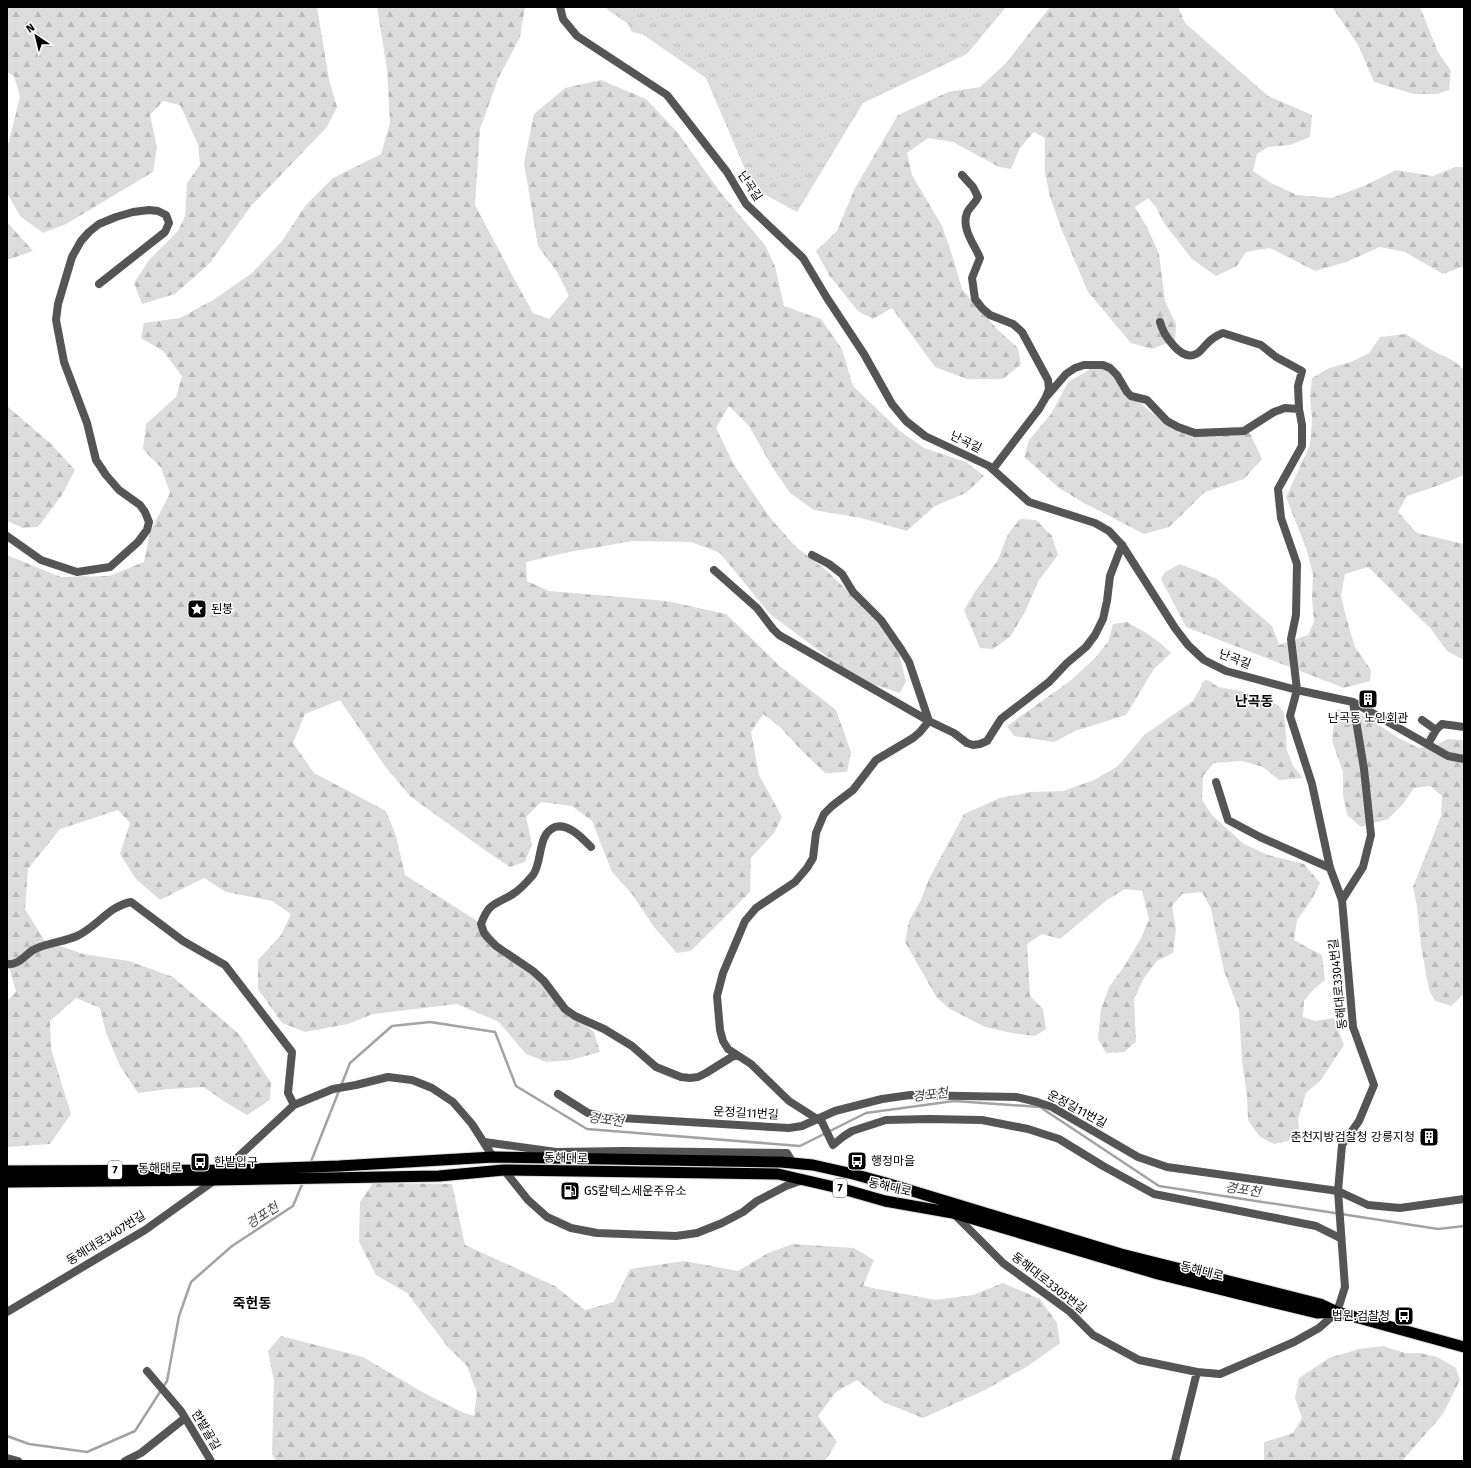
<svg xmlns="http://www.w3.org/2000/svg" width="1471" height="1468" font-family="'Fira Sans','Noto Sans KR',sans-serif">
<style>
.grass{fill:url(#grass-tufts)}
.forest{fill:url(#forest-firs)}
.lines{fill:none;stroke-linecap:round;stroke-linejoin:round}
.stream{stroke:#a3a3a3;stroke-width:2.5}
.trunk-casing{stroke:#dbdbdb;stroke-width:13}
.minor{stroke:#555;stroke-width:8}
.tertiary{stroke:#555;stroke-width:8}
.trunk{stroke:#000;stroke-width:11}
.labels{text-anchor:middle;stroke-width:3;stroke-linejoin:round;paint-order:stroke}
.shield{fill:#fff;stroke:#4c4c4c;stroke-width:1}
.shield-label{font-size:11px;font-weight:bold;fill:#000}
.street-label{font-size:12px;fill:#000;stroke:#fff}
.poi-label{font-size:12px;fill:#000;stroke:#fff;text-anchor:start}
.water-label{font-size:13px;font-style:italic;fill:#444;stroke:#fff}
.quarter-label{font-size:14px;font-weight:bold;fill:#000;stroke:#fff}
</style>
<defs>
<pattern id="grass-tufts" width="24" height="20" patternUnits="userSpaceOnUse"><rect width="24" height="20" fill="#dcdcdc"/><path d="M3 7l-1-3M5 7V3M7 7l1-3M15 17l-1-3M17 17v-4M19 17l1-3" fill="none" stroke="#bbb"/></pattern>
<pattern id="forest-firs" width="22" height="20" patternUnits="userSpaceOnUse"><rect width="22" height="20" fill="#dcdcdc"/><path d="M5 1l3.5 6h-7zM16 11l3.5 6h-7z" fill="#bbb"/></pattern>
</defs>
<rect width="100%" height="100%" fill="#fff"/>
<path class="grass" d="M606 7H1006L967 54 863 103 797 212 753 188 706 78 642 34 632 32 628 24 608 10Z"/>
<path class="forest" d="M7 7H317L329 80 337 107 327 127 251 206 210 263 175 294 142 304 134 283 149 260 178 231 185 216 187 183 200 165 198 144 180 105 163 101 150 115 157 148 153 172 66 224 43 233 20 216 7 193V149L20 97 14 76 7 72Z
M377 7H525L520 37 498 79 480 129 475 205 511 273 533 313 549 319 569 296 557 272 538 246 524 163 534 114 565 88 601 80 646 99 678 133 720 192 765 245 775 266 784 306 821 319 842 349 853 386 900 431 924 448 966 462 984 476 966 493 935 506 907 531 861 518 814 510 790 493 771 465 749 426 729 406 716 428 734 465 771 519 796 547 826 570 882 625 898 650 906 681 900 693 863 681 829 658 770 614 720 553 691 542 633 541 569 552 526 562 527 581 549 591 667 601 726 614 781 667 836 710 851 752 847 772 825 773 802 751 779 726 763 714 751 732 759 775 782 817 774 833 751 858 750 892 691 951 677 953 654 927 632 894 612 872 592 821 572 806 541 802 526 817 532 844 525 862 510 867 486 851 410 796 384 765 340 700 305 714 293 743 314 773 386 811 396 836 405 875 485 926 513 959 544 984 567 1009 594 1032 600 1052 571 1060 546 1062 526 1054 499 1022 457 1004 373 1014 348 1024 305 1032 282 1023 258 989V960L281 935 291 914 272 901 226 892 204 878 160 900 136 879 120 854 130 823 118 810 60 829 28 869 25 909 44 940 83 954 129 961 173 977 239 1034 271 1083 270 1100 247 1115 225 1102 204 1087 168 1089 138 1093 120 1066 106 1033 100 1008 76 998 50 1021 51 1049 71 1114 50 1144 7 1147V1001L16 992 7 960V555L61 577 109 576 144 562 150 532 170 493 161 468 143 449 146 424 176 397 182 376 163 351 141 338 144 323 180 318 213 300 252 273 282 241 305 206 333 178 381 154 390 123 387 69Z
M1050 7H1178L1185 23 1268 96 1312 115 1310 137 1290 145 1268 147 1257 154 1253 171 1271 183 1297 195 1332 198 1366 185 1396 170 1433 176 1455 167H1464V266L1443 274 1405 252 1380 247 1346 262 1315 271 1270 248 1246 252 1237 266 1216 276 1192 259 1164 223 1156 207 1148 198 1135 207 1148 229 1159 254 1165 301 1176 324 1175 340 1152 349 1131 343 1088 292 1061 228 1050 197 1045 172V138L1034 132 1020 148 1011 169 999 167 953 142 928 138 907 153 912 175 942 226 954 261 962 289 998 330 1018 348 1021 364 1003 379H967L935 367 892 308 873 319 858 311 829 275 816 251 837 231 855 188 898 115 948 92 980 87 1006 63Z
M1332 7H1420L1438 52 1451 71 1449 90 1437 94H1414L1374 82 1358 45Z
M7 222 33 251 7 260Z
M1406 334 1433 351 1454 361 1464 370V475L1440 485 1407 496 1398 512 1417 533 1464 544V660L1447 651 1431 629 1368 567 1345 574 1341 596 1346 617 1355 647 1371 670 1370 681 1344 688 1186 627 1161 579 1165 572 1180 564 1217 579 1272 626 1279 645 1308 635 1314 622 1312 598 1313 574 1306 548 1286 497 1310 445 1312 420 1310 395 1312 378 1329 368 1351 362 1369 353 1380 337Z
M1101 363 1135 399 1167 425 1206 434 1238 430 1250 433 1262 459 1244 479 1205 492 1169 527 1144 534 1084 503 1059 488 1024 457 1029 440 1051 414 1068 382Z
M7 406 51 444 75 470 62 495 38 527 23 528 7 521Z
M1020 519 1036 520 1052 536 1058 555 1039 580 1025 612 1010 637 993 649 980 648 964 610 976 590 998 560 1008 534Z
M1127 622C1143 631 1158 639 1171 653L1154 669 1126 715 1075 731 1054 742 1014 736 1007 726 1070 681 1094 659 1108 642 1113 624Z
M1205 680 1210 681 1218 687 1241 691 1278 705 1284 713 1287 750 1293 766 1303 778 1279 780 1263 767 1242 761 1214 763 1203 776 1202 800 1212 815 1244 844 1268 855 1304 864 1320 883 1312 899 1297 920 1294 940 1310 949 1322 955 1325 980 1314 989 1304 1001 1303 1017 1315 1021 1334 1018 1344 1045 1321 1080 1306 1093 1298 1119 1299 1130 1288 1141 1274 1144 1259 1136 1248 1120 1247 1095 1242 1061 1239 1010 1224 971 1211 909 1202 892 1182 894 1172 906 1176 929 1173 953 1157 961 1144 978 1134 999 1136 1042 1124 1052 1106 1053 1098 1039 1101 1009 1109 987 1125 965 1141 938 1149 919 1142 891 1125 889 1107 900 1060 939 1042 934 1027 944 1030 996 1043 1009 1046 1029 1035 1036 1012 1033 985 1027 950 1009 937 998 905 942 909 921 921 900 928 881 964 814 1000 798 1031 792 1063 791 1094 780 1118 766 1144 735 1193 701 1201 687 1202 683Z
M1337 709 1361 714 1402 740 1419 748 1437 745 1447 739 1464 740V994L1451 1006 1435 1001 1429 990 1421 946 1417 906 1413 887 1441 816 1442 796 1430 786 1414 788 1403 804 1388 819 1361 827 1347 815 1343 795V772L1332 741 1334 721Z
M373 1183 452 1184 465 1245 555 1286 585 1310 614 1302 630 1269 684 1261 738 1271 768 1253 793 1244 854 1248 874 1260 863 1286 935 1300 973 1295 1003 1283 1040 1299 1057 1323 1060 1343 1028 1366 985 1390 923 1418 883 1402 857 1380 836 1392 818 1416 837 1442 825 1461H276L272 1454 274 1381 268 1351 281 1336 363 1357 424 1393 462 1412 474 1416 477 1393 467 1366 447 1346 407 1293 376 1275 359 1242 360 1202Z
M1383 1346 1405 1353H1420L1437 1357 1456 1368 1460 1380 1443 1414 1402 1461H1262L1264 1460V1442L1293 1433 1302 1418 1295 1398 1299 1378 1329 1358 1359 1349Z"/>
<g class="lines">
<path class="stream" d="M310 1164 350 1063 392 1026 430 1022 495 1032 516 1086 587 1129 800 1146 866 1113 954 1101 1040 1107 1159 1186 1438 1229 1464 1226
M7 1436 29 1444 87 1452 135 1431 167 1381 179 1316 191 1282 232 1246 293 1206 303 1182"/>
<g class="trunk-casing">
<path id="trunk" d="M7 1171 224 1170 339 1166 493 1157 781 1162 813 1165 853 1174 886 1183 1121 1254 1320 1304 1337 1312 1464 1347
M7 1182 215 1180 439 1176 504 1170 778 1174 843 1189 885 1201 953 1213 1158 1274 1317 1313 1335 1312"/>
</g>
<path class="minor" d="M962 175 973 187 978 197C975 204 969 207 967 213 961 228 974 244 980 258L972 278 975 299 982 308 990 315 1013 324 1022 332 1048 380 1049 389 1046 397 1039 409 993 469
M1160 322C1163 334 1181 362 1196 354 1199 353 1201 350 1203 348 1209 341 1214 336 1223 333L1261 345 1276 357 1302 371 1298 386 1299 409 1302 425V446L1278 489 1281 518 1297 564 1296 615 1291 639 1297 690 1353 702 1448 756 1464 759
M1048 395 1066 374 1075 368 1084 365H1103L1110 368 1117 375 1127 392 1131 396 1147 400 1167 421 1178 427 1195 433 1244 431 1274 412 1285 408 1299 409
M7 536 41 560 77 572 110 567 138 542 147 530 149 522 145 512 140 505 119 490 106 475 96 460 87 423 64 362 56 320 58 304 72 257 81 241 89 232 99 224 116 217 133 212 149 210 158 211 166 215 169 223 165 232 99 284
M812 555 829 564 842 574 853 592 881 620 901 649 909 662 929 721
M714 570 757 608 773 629 779 635 929 721 954 733 967 743 973 745 980 744 987 741 1001 719 1049 682 1067 663 1086 647 1095 635 1103 619 1107 601 1110 576 1122 545
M1422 720 1436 730
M929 721 920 732 913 738 876 760 853 790 832 806 824 814 816 833 813 858 807 868 795 882 756 908 745 921 723 973 717 996 720 1030 723 1041 728 1049 751 1064 789 1101 822 1122 833 1145 844 1136 852 1131 886 1120 929 1119 982 1120 997 1123 1028 1129 1059 1139 1103 1166 1154 1194 1316 1226 1340 1238
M1428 744 1436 730 1442 724 1464 727
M1216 782 1228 820 1260 837 1330 868
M591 847C583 839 569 823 555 827 537 834 543 861 533 875 527 882 521 889 513 894 495 905 489 902 481 924L484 933 488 938 496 946 533 971 544 981 565 1009 575 1016 604 1029 632 1046 656 1067 681 1077 690 1078 698 1077 706 1073 735 1055
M1342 900 1363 867 1371 835 1364 769 1353 702
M7 964C18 966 25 955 33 950 46 943 64 942 77 936 97 927 109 906 131 902L183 941 225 965 292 1052 288 1093 294 1105
M558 1094 588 1113 604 1117 789 1128 802 1126 835 1111 882 1099 910 1095 1016 1097 1037 1102 1052 1107 1138 1157 1167 1167 1338 1191 1368 1205 1400 1208 1464 1199
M484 1142 556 1152 624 1151 787 1153 793 1163
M224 1170 294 1105 333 1089 356 1085 388 1077 412 1080 432 1088 453 1102 472 1124 493 1157
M504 1170 528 1200 547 1217 571 1228 597 1233 676 1236 697 1233 722 1223 743 1212 757 1201 786 1186 803 1180
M954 1214 1003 1263 1069 1311 1093 1335 1139 1360 1197 1372 1220 1374 1294 1342 1319 1328 1337 1312
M7 1312 145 1230 215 1180
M147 1371 181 1411 211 1461
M7 1458 18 1461
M125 1461 141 1453 185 1418
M1175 1461 1197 1372"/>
<path class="tertiary" d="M560 7 563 19 577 36 667 95 727 172 746 204 803 258 827 298 864 354 892 404 906 421 925 436 989 466 1029 502 1095 523 1109 531 1122 545 1175 628 1188 645 1204 660 1226 671 1297 690 1290 716 1312 784 1330 868 1342 900 1353 1027 1374 1085 1359 1121 1342 1145 1338 1191 1345 1287 1337 1312"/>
<use href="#trunk" class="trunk"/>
</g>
<defs>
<g id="sight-square" transform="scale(1)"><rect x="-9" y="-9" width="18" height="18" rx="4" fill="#000" stroke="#fff"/><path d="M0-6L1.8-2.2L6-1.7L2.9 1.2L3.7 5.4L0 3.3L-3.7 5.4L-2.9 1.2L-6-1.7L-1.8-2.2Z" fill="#fff"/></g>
<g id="building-square" transform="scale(1)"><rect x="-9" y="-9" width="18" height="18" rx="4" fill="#000" stroke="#fff"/><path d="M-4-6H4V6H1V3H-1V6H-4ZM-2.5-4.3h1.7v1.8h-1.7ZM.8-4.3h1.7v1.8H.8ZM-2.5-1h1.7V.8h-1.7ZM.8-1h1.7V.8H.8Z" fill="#fff"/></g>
<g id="bus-square" transform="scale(1)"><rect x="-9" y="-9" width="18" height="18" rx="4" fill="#000" stroke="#fff"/><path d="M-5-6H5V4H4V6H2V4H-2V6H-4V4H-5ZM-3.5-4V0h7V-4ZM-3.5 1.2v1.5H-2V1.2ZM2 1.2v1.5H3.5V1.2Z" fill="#fff"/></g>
<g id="fuel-square" transform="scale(1)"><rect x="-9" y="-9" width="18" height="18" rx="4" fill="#000" stroke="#fff"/><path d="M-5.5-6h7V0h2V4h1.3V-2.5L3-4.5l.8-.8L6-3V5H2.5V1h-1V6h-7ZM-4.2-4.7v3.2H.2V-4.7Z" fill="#fff"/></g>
</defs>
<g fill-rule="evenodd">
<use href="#sight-square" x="197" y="609"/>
<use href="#building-square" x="1368" y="699"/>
<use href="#building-square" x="1429" y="1137"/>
<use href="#bus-square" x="857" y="1161"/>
<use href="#bus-square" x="200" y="1162"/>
<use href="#fuel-square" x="570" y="1191"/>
<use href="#bus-square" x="1404" y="1316"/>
</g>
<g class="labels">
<g class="shield">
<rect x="108" y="1161" width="14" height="18" rx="3"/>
<rect x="833" y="1179" width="14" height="18" rx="3"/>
</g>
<g class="shield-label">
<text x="115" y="1174">7</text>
<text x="840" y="1192">7</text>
</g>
<g class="street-label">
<text transform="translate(750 186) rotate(56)" y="4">난곡길</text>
<text transform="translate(966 442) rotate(26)" y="4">난곡길</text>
<text transform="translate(1235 659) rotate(20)" y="4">난곡길</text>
<text transform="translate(1338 984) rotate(-96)" y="4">동해대로3304번길</text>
<text transform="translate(1077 1109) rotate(28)" y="4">운정길11번길</text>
<text transform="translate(746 1113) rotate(3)" y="4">운정길11번길</text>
<text transform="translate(566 1158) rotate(1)" y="4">동해대로</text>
<text transform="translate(160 1168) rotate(-1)" y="4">동해대로</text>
<text transform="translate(890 1187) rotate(13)" y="4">동해대로</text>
<text transform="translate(106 1238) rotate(-32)" y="4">동해대로3407번길</text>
<text transform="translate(1202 1271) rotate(14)" y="4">동해대로</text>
<text transform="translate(1049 1283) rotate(38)" y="4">동해대로3305번길</text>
<text transform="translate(206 1430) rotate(59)" y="4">한밭골길</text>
</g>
<g class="poi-label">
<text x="211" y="613">된봉</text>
<text x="1368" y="722" text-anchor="middle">난곡동 노인회관</text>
<text x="1415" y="1141" text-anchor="end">춘천지방검찰청 강릉지청</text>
<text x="871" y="1165">행정마을</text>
<text x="214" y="1166">한밭입구</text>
<text x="584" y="1195">GS칼텍스세운주유소</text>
<text x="1390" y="1320" text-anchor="end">법원.검찰청</text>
</g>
<g class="water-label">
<text transform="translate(930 1094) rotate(-7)" y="5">경포천</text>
<text transform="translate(606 1119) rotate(8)" y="5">경포천</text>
<text transform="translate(1243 1189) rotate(9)" y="5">경포천</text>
<text transform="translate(262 1215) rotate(-33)" y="5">경포천</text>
</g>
<g class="quarter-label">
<text x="1254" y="706">난곡동</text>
<text x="252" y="1308">죽헌동</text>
</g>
</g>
<rect width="1471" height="1468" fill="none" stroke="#000000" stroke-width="16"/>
<g transform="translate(36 36) rotate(325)" stroke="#ffffff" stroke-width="3" paint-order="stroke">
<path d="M0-3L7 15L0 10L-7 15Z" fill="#000000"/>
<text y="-6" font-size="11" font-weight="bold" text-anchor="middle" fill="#000000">N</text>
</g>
</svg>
